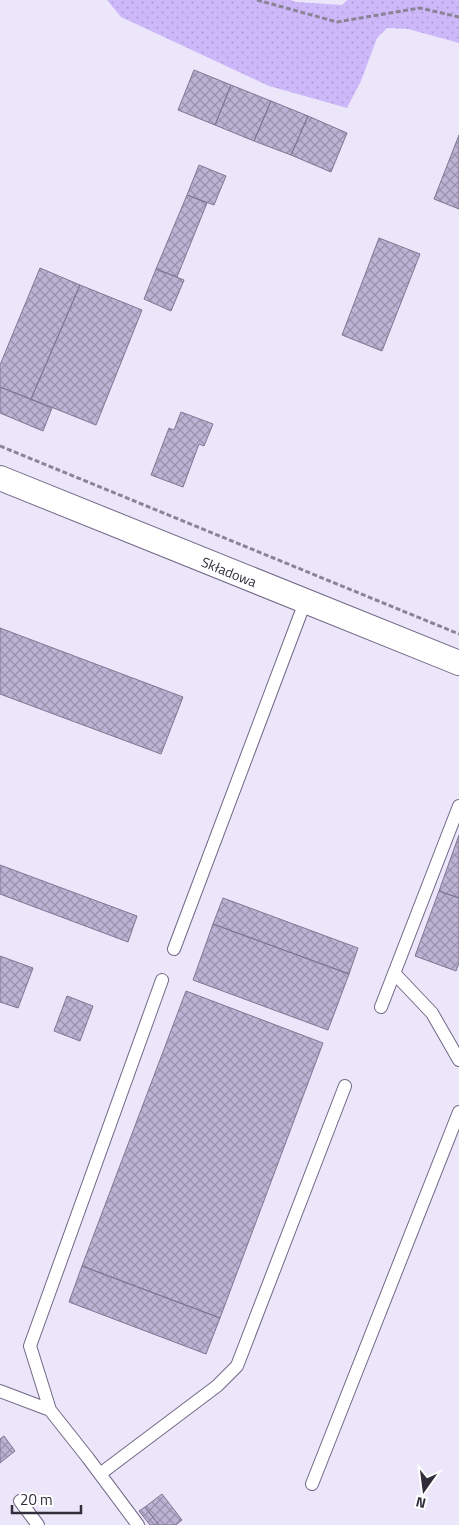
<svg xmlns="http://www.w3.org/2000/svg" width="459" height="1525" font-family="'Titillium Web',sans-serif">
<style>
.grass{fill:url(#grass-dots)}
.building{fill:url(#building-cross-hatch);stroke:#7f7694}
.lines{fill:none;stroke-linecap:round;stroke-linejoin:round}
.service-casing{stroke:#716886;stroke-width:14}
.minor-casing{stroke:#716886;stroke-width:26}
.path{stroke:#8a8596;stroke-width:3;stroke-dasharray:5 2.5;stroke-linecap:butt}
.service{stroke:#fff;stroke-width:12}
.minor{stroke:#fff;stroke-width:24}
.labels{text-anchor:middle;stroke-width:4;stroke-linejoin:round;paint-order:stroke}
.street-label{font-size:14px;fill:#312d3a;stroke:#fff}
</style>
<defs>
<pattern id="grass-dots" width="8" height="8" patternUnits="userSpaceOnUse" patternTransform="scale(1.25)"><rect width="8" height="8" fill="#cdb9f9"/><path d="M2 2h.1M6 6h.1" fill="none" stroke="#b09fd6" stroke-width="1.8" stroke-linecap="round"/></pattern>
<pattern id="building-cross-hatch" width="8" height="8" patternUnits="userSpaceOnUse" patternTransform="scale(1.25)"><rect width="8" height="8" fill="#bcb2d3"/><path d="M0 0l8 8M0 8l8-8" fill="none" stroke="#9991ac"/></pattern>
</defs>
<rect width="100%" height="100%" fill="#ece6fb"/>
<path class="grass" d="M107 0H290L297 2 342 5 347 0H459V43L408 29 387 28 377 38 361 81 347 108 269 86 121 17Z"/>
<path class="building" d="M194 70 231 85 215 125 178 110Z
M231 85 271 101 254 141 215 125Z
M271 101 308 116 291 155 254 141Z
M308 116 347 133 331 172 291 155Z
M459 135V209L434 199Z
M199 165 226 176 214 205 187 195Z
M187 195 207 203 177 277 156 269Z
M379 238 420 254 382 351 342 335Z
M40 268 80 285 31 399 0 387V365Z
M156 269 184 280 171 311 144 299Z
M80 285 142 310 96 425 31 399Z
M0 387 52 408 43 431 0 413Z
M181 412 213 424 204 446 199 444 183 487 151 475 169 428 174 430Z
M0 628 183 697 161 754 0 694Z
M459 835V898L439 891Z
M0 865 137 916 128 942 0 894Z
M439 891 459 898V963L456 971 415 956Z
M223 898 358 948 349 974 213 924Z
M213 924 349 974 328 1030 193 980Z
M0 956 33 968 18 1008 0 1002Z
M186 991 323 1043 220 1318 82 1266Z
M67 996 93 1006 80 1041 54 1031Z
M82 1266 220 1318 206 1354 69 1302Z
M4 1436 15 1451 0 1463V1439Z
M162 1494 182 1520 176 1525H159L145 1507Z
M145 1507 159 1525H150L139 1511Z"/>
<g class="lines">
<g class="service-casing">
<path id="service" d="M174 949 305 602
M394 973 432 1013 459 1060
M381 1007 459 806
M0 1391 50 1410
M100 1474 217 1386 237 1366 345 1086
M312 1484 459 1112
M20 1501 38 1525
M138 1525 88 1458 50 1410 30 1346 162 980"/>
</g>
<g class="minor-casing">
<path id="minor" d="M0 478 459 663"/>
</g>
<path class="path" d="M257 0 337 22 420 8 459 17
M0 446 459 634"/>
<use href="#service" class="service"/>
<use href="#minor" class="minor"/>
</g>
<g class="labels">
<g class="street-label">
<text transform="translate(229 572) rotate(22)" y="5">Składowa</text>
</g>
</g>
<g transform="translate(424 1490) rotate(194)" stroke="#ffffff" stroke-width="4" paint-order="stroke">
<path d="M0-4L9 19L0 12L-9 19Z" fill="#312d3a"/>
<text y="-8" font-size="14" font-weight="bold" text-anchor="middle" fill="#312d3a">N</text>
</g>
<path d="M12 1505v8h69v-8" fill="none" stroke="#312d3a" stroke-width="2.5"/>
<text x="20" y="1505" font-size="15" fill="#312d3a" stroke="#ffffff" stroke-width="4" paint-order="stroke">20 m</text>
</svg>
